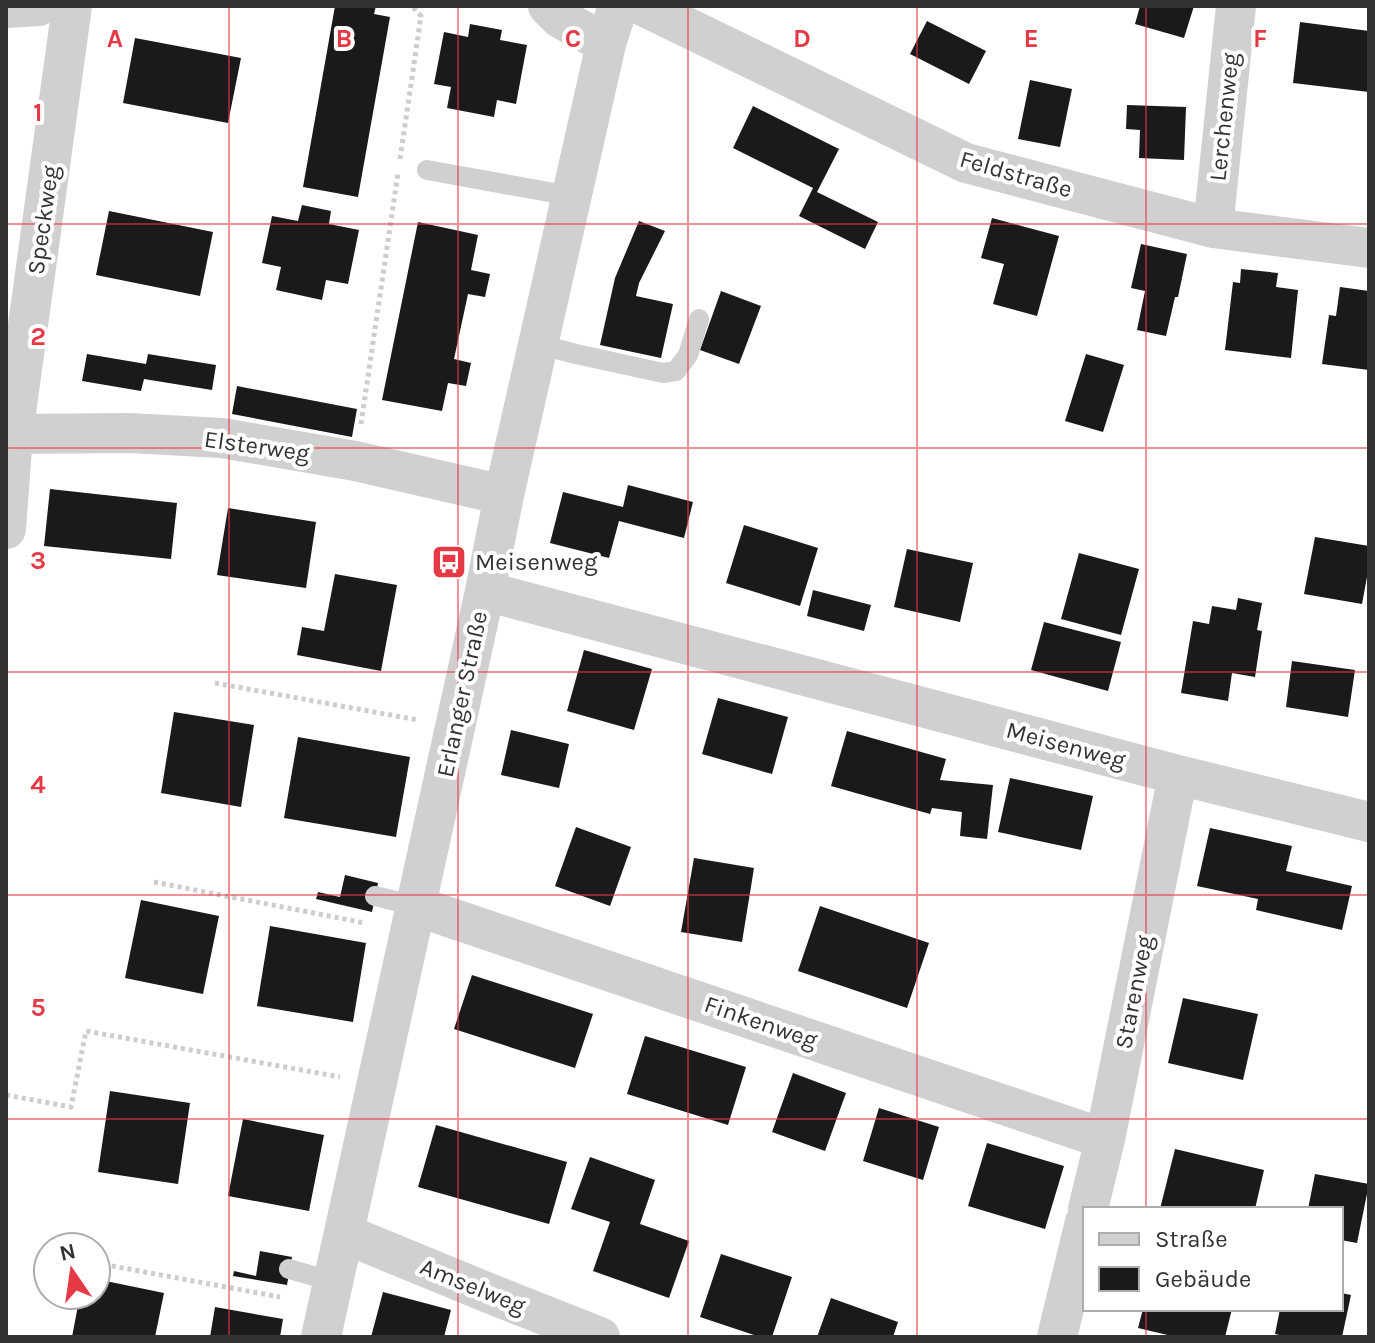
<svg xmlns="http://www.w3.org/2000/svg" width="1375" height="1343" font-family="Karla,sans-serif">
<style>
.building{fill:#1a1a1a}
.lines{fill:none;stroke-linecap:round;stroke-linejoin:round}
.path{stroke:#cdcdcd;stroke-width:5;stroke-dasharray:4 4;stroke-linecap:butt}
.service{stroke:#d0d0d0;stroke-width:20}
.minor{stroke:#d0d0d0;stroke-width:40}
.grid{fill:none;stroke:#e63946;stroke-width:2;stroke-opacity:0.55}
.labels{text-anchor:middle;stroke-width:8;stroke-linejoin:round;paint-order:stroke}
.street-label{font-size:24px;fill:#333;stroke:#fff}
.poi-label{font-size:24px;fill:#333;stroke:#fff;text-anchor:start}
.grid-label{font-size:26px;text-anchor:middle;font-weight:bold;fill:#e63946;stroke:#fff;stroke-width:8;stroke-linejoin:round;paint-order:stroke}
</style>
<rect width="100%" height="100%" fill="#fff"/>
<path class="building" d="M335 6H376L374 14 390 17 358 197 303 187Z
M1140 6H1194L1184 38 1135 24Z
M927 21 986 51 969 84 910 54Z
M1300 22 1369 31V92L1293 83Z
M470 24 502 30 500 40 527 45 516 104 497 100 494 117 447 108 451 87 434 84 444 32 468 37Z
M135 38 241 58 228 123 123 103Z
M1030 80 1072 89 1060 147 1018 139Z
M1127 105 1186 107 1184 160 1139 158 1140 130 1126 129Z
M753 106 839 149 817 192 878 222 865 249 799 216 813 188 733 148Z
M302 205 331 211 329 224 359 230 348 284 326 280 322 300 276 290 281 267 262 263 272 216 298 221Z
M109 211 213 232 200 296 96 275Z
M992 218 1059 236 1037 316 993 304 1004 264 981 258Z
M639 221 665 231 639 283 636 296 673 304 661 358 600 345 615 278Z
M418 222 478 235 471 270 490 274 485 297 468 294 454 359 471 363 466 386 448 383 442 411 382 400Z
M1141 244 1187 254 1178 297H1175L1166 336 1137 330 1145 291 1131 288Z
M1241 269 1278 273 1276 287 1298 290 1291 358 1225 350 1233 282 1240 283Z
M1340 287 1369 291V370L1322 364 1329 315 1336 316Z
M721 291 761 306 739 364 700 350Z
M87 354 146 364 148 354 216 365 212 390 144 379 141 391 82 381Z
M1086 354 1124 365 1103 432 1065 421Z
M237 386 357 409 352 437 232 414Z
M628 485 693 502 684 538 619 521 609 558 550 543 563 492 623 507Z
M50 489 177 503 171 559 44 546Z
M228 508 316 522 306 588 217 575Z
M744 525 818 548 800 606 726 583Z
M1315 537 1369 546V566L1362 604 1304 594Z
M907 549 973 563 960 622 894 607Z
M1079 553 1139 569 1121 635 1061 619Z
M335 574 397 585 381 671 297 655 302 627 324 631Z
M813 590 871 605 864 631 807 616Z
M1238 598 1262 603 1257 630 1262 631 1255 677 1232 673 1228 701 1181 693 1193 621 1209 624 1212 606 1236 610Z
M1044 622 1121 642 1108 691 1031 670Z
M584 650 652 669 634 730 567 711Z
M1292 661 1355 670 1348 717 1286 707Z
M718 698 788 717 772 774 702 754Z
M174 712 254 725 241 807 161 793Z
M511 730 569 744 559 788 501 775Z
M847 731 946 759 940 780 993 785 987 839 960 836 962 812 932 808 930 814 831 786Z
M298 737 410 757 396 837 284 818Z
M1010 778 1093 796 1081 850 998 832Z
M576 827 631 847 610 906 555 886Z
M1210 828 1292 846 1286 871 1352 886 1342 930 1256 910 1258 899 1197 886Z
M694 858 754 868 742 942 681 932Z
M345 875 378 883 372 912 316 899 318 892 340 897Z
M141 900 219 916 203 994 125 978Z
M820 906 929 943 907 1008 798 971Z
M270 926 366 943 353 1022 257 1006Z
M472 975 593 1014 575 1068 454 1029Z
M1183 998 1258 1014 1243 1080 1168 1063Z
M645 1036 746 1067 728 1125 627 1094Z
M793 1073 846 1093 825 1151 772 1132Z
M110 1091 190 1103 178 1184 98 1172Z
M879 1108 939 1127 923 1180 863 1161Z
M243 1119 324 1135 309 1211 228 1196Z
M436 1125 567 1162 549 1224 418 1187Z
M987 1143 1064 1166 1045 1229 968 1206Z
M1175 1149 1264 1170 1255 1209H1160Z
M590 1157 655 1180 640 1224 689 1241 669 1298 593 1271 610 1222 571 1209Z
M1315 1174 1369 1184 1357 1243 1341 1240V1209H1308Z
M260 1251 292 1257 287 1285 233 1276 234 1271 256 1276Z
M721 1254 792 1277 772 1337H760L700 1317Z
M96 1279 164 1293 155 1337H72L80 1295H96Z
M383 1292 451 1310 444 1337H371Z
M1341 1293 1351 1295 1342 1337H1288L1275 1334 1280 1309H1341Z
M831 1298 898 1322 893 1337H817Z
M215 1307 283 1319 280 1337H210Z
M1143 1309H1232L1225 1337H1176L1138 1328Z"/>
<g class="lines">
<path class="path" d="M400 159 421 16 412 6
M361 424 398 173
M215 683 418 720
M154 882 365 923
M6 1095 71 1107 86 1031 340 1077
M96 1263 280 1297"/>
<path class="service" d="M427 170 571 196
M538 344 576 354 663 373 676 371 688 355 699 319
M375 896 416 906
M289 1269 334 1282"/>
<path class="minor" d="M548 6 560 18 606 44
M643 6 966 163 1213 228 1369 248
M6 8 39 6
M1213 228 1236 6
M6 434 130 433 222 438 355 461 504 495
M6 529 13 434 72 6
M485 591 1178 775 1369 822
M416 906 1105 1139
M1088 1209 1105 1139 1178 775
M345 1234 491 1294 600 1337
M321 1337 485 591 504 495 606 44 618 6
M1057 1337 1085 1222"/>
</g>
<path class="grid" d="M229 6V1337M458 6V1337M688 6V1337M917 6V1337M1146 6V1209M6 224H1369M6 448H1369M6 672H1369M6 895H1369M6 1119H1369M1146 1309V1337"/>
<defs>
<g id="bus-square" transform="scale(1.8)"><rect x="-9" y="-9" width="18" height="18" rx="4" fill="#e63946" stroke="#fff"/><path d="M-5-6H5V4H4V6H2V4H-2V6H-4V4H-5ZM-3.5-4V0h7V-4ZM-3.5 1.2v1.5H-2V1.2ZM2 1.2v1.5H3.5V1.2Z" fill="#fff"/></g>
</defs>
<g fill-rule="evenodd">
<use href="#bus-square" x="449" y="562"/>
</g>
<g class="labels">
<g class="street-label">
<text transform="translate(1224 117) rotate(-84)" y="8">Lerchenweg</text>
<text transform="translate(1016 174) rotate(16)" y="8">Feldstraße</text>
<text transform="translate(43 220) rotate(-82)" y="8">Speckweg</text>
<text transform="translate(257 446) rotate(8)" y="8">Elsterweg</text>
<text transform="translate(462 694) rotate(-78)" y="8">Erlanger Straße</text>
<text transform="translate(1066 745) rotate(15)" y="8">Meisenweg</text>
<text transform="translate(1134 992) rotate(-79)" y="8">Starenweg</text>
<text transform="translate(761 1022) rotate(19)" y="8">Finkenweg</text>
<text transform="translate(473 1286) rotate(22)" y="8">Amselweg</text>
</g>
<g class="poi-label">
<text x="475" y="570">Meisenweg</text>
</g>
</g>
<g class="grid-label">
<text x="115" y="47">A</text>
<text x="344" y="47">B</text>
<text x="573" y="47">C</text>
<text x="802" y="47">D</text>
<text x="1031" y="47">E</text>
<text x="1260" y="47">F</text>
<text x="38" y="121">1</text>
<text x="38" y="345">2</text>
<text x="38" y="569">3</text>
<text x="38" y="793">4</text>
<text x="38" y="1016">5</text>
</g>
<rect width="1375" height="1343" fill="none" stroke="#333333" stroke-width="16"/>
<rect x="1083" y="1207" width="260" height="104" fill="#ffffff" stroke="#adadad" stroke-width="2"/>
<rect x="1099" y="1233" width="40" height="12" fill="#d0d0d0" stroke="#adadad" stroke-width="2"/>
<text x="1155" y="1247" font-size="24" fill="#333333">Straße</text>
<rect x="1099" y="1267" width="40" height="24" fill="#1a1a1a" stroke="#adadad" stroke-width="2"/>
<text x="1155" y="1287" font-size="24" fill="#333333">Gebäude</text>
<g transform="translate(72 1271) rotate(347)"><circle r="38" fill="#ffffff" stroke="#adadad" stroke-width="2"/>
<path d="M0-6L14 30L0 20L-14 30Z" fill="#e63946"/>
<text y="-12" font-size="22" font-weight="bold" text-anchor="middle" fill="#333333">N</text>
</g>
</svg>
